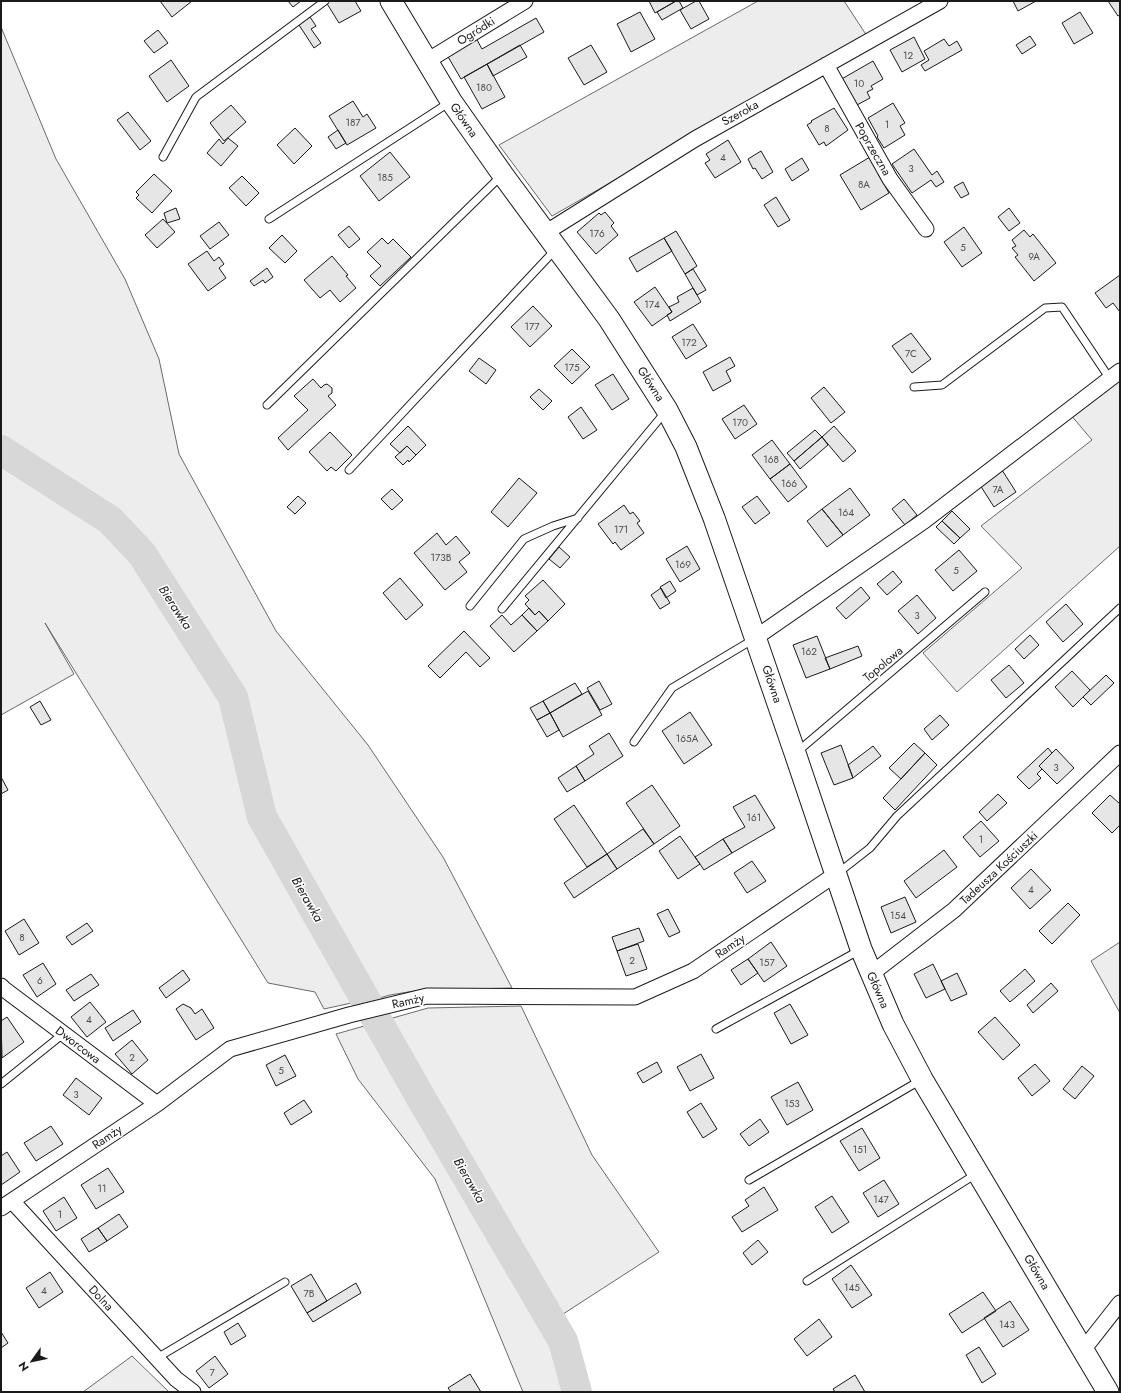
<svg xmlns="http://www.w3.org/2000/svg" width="1121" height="1393" font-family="Jost,sans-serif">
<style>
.built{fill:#ededed;stroke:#6a6a6a}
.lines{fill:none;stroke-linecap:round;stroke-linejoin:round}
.river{stroke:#d7d7d7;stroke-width:30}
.building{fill:#e6e6e6;stroke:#1a1a1a}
.lane-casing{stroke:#1a1a1a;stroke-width:9}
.street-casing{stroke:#1a1a1a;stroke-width:17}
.secondary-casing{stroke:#1a1a1a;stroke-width:23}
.lane{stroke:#fff;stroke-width:7}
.street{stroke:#fff;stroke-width:15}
.secondary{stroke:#fff;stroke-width:21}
.labels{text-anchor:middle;stroke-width:3;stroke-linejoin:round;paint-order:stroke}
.number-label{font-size:10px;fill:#4d4d4d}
.street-label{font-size:12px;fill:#1a1a1a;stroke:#fff}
.water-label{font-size:13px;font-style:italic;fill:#1a1a1a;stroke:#fff}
</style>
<rect width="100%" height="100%" fill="#fff"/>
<path class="built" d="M758 1H844L867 36 552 216 499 145Z
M1 27 56 159 125 279 159 359 179 454 276 631 368 745 443 857 512 988 420 990 390 995 369 1001 265 817 245 728 232 689 181 611 146 552 117 522 87 502 132 554 226 698 255 817 365 1000 324 1009 315 992 268 983 45 623 74 674 1 715Z
M1120 377V546L957 692 923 653 1022 568 981 526 1092 440 1070 414Z
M1120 942V1013L1091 961Z
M521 1006 592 1155 659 1252 560 1316 587 1392H523L435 1179 358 1079 336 1034 428 1008Z
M132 1356 169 1392H83Z"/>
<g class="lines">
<path class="river" d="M1 450 110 520 142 554 233 697 262 817 421 1098 563 1341 577 1392"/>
</g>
<path class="building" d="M160 1H192L172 17Z
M288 1H301L293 7Z
M328 1H355L361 11 339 23 326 2Z
M649 1H676L655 13Z
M676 1H679L683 8 662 20 657 12Z
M696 1H699L709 19 691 29 680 10Z
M1013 1H1036L1018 11Z
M1108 1H1120V15L1118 16Z
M640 12 655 39 631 52 617 24Z
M1080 12 1093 33 1074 44 1062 23Z
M310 17 316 26 311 29 321 43 314 48 299 25Z
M536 18 544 32 461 79 447 55 476 38 482 49Z
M158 30 168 43 154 53 144 41Z
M1030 36 1036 45 1022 54 1016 45Z
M914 37 925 59 902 72 890 50Z
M944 39 949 46 957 41 962 50 925 71 921 65 929 60 924 51Z
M520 45 527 57 493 76 487 64Z
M591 45 607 72 584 85 568 58Z
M171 60 189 86 167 102 149 76Z
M873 61 883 79 871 86 873 89 867 92 870 98 855 106 840 80Z
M487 64 505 97 482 109 464 77Z
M353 101 363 117 367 114 376 128 347 145 329 116Z
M893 103 905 123 900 126 905 135 884 148 877 137 878 136 868 118Z
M231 105 246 122 224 141 210 123Z
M834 108 848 130 826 146 824 142 819 145 807 125 812 122 811 121Z
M128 112 151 141 140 150 117 120Z
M295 128 312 146 294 164 277 145Z
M338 130 346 143 336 149 328 137Z
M228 138 238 146 221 166 207 153 219 139 223 144Z
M728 140 741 162 715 178 705 163 710 160 706 154Z
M914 149 932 175 937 171 944 182 936 187 931 180 912 193 892 164Z
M761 151 773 172 762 179 755 168 753 169 748 159Z
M390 152 410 177 379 201 360 176Z
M870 157 879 173 878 174 889 193 861 210 840 175Z
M802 158 809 170 792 181 785 169Z
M154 174 172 191 152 213 136 198 139 195 136 192Z
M242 176 259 193 246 206 229 188Z
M963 182 969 194 961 198 954 187Z
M776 197 790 220 778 227 764 205Z
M176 208 180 219 167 223 164 213Z
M1009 208 1020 223 1009 231 998 217Z
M605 212 614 223 611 226 618 235 596 254 577 232 599 213 601 215Z
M163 219 175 232 157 248 145 235Z
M219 222 229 235 210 249 200 236Z
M349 226 360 239 349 248 338 235Z
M964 227 982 253 962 267 944 242Z
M1024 230 1030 237 1033 234 1056 263 1034 281 1015 257 1018 255 1012 248 1016 246 1012 240Z
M676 231 697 266 685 274 664 238Z
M282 235 297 251 285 263 269 248Z
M382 238 388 244 393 239 411 257 380 286 370 276 381 266 367 252Z
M664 238 672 251 637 272 629 258Z
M207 251 214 261 219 257 224 264 219 268 226 278 208 291 188 264Z
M332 256 348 275 346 276 356 288 340 302 330 290 320 298 304 280Z
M267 268 273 277 265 283 263 280 254 286 250 281Z
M693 269 706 290 697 295 685 274Z
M1120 275V312L1113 303 1106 308 1095 293Z
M655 287 672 312 652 326 634 302Z
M693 288 701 302 670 321 667 315 672 312 669 307 679 302 677 297Z
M533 306 552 326 530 347 511 327Z
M693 324 707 346 686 359 672 337Z
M911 333 931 359 912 373 892 346Z
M572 349 590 367 572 384 554 366Z
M730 357 735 366 726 371 731 381 713 391 703 372Z
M479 358 496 370 486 384 469 371Z
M613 374 629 399 612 410 595 385Z
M313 379 321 388 324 385 327 384 332 388V393L328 396 336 405 288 450 278 438 308 410 294 396Z
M824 387 845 412 831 423 811 398Z
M539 389 552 401 543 410 530 397Z
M744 405 757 424 735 439 722 419Z
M581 407 597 430 583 439 568 417Z
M408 426 426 445 416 455 407 446 400 453 390 444Z
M834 426 856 451 843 462 822 437Z
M815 430 822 437 794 461 787 453Z
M330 432 352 455 336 471 331 467 327 471 309 452Z
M822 437 828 445 800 469 794 461Z
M772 440 790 464 770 479 752 455Z
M407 446 416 455 409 462 408 460 403 465 395 457Z
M790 464 807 487 788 502 770 479Z
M1002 470 1016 492 994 507 980 485Z
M519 478 537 493 508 527 491 512Z
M850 488 870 515 843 535 822 509Z
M392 489 403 500 392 510 381 499Z
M298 496 306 503 295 514 287 507Z
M757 496 770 513 755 524 742 507Z
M904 499 917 515 905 525 892 509Z
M624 505 630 514 633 512 640 521 637 523 644 533 621 550 615 542 613 544 598 524Z
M822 509 843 535 827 547 807 521Z
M952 511 970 529 960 538 942 521Z
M942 521 960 538 954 544 936 527Z
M437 533 446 545 456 536 470 553 459 562 467 572 445 590 414 553Z
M687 546 700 569 680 582 666 559Z
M559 547 570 557 560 568 549 559Z
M959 550 977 571 953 591 935 570Z
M893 571 902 582 887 595 877 584Z
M400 578 423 605 406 620 383 593Z
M543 580 565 604 548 621 539 611 535 615 525 604 529 600 525 596Z
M670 581 676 591 666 598 660 587Z
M861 587 870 598 846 619 836 608Z
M661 588 670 603 660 609 651 595Z
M917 595 936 618 918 634 898 611Z
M1066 604 1083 624 1063 642 1046 622Z
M529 608 535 615 539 611 548 621 537 631 522 615Z
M502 615 511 625 522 615 537 631 514 652 490 626Z
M464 631 490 658 480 667 466 652 440 678 428 666Z
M1030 635 1039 645 1024 659 1015 649Z
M817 636 830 669 806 678 793 645Z
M858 646 862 656 830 669 825 658Z
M1009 665 1024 683 1006 698 991 680Z
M1072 671 1090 690 1073 707 1055 687Z
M1106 675 1114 683 1091 705 1083 697Z
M599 681 612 704 600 710 587 688Z
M575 683 582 694 550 713 543 701Z
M588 691 602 715 563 737 550 713Z
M40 701 51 720 41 725 30 707Z
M543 701 550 713 537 720 530 708Z
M690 712 712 745 684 764 662 731Z
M550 713 559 730 547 737 537 720Z
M940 715 949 725 932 740 924 729Z
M609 733 623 756 585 781 576 766 594 754 589 746Z
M914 743 925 753 901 779 889 768Z
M841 745 853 778 834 785 821 753Z
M873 746 881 756 853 778 848 765Z
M1048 748 1052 753 1039 766 1042 769 1037 774 1041 778 1029 789 1017 777Z
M1056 749 1074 768 1057 784 1039 766Z
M925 753 937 765 895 810 883 798Z
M576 766 585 781 567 792 558 778Z
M1 777 8 790 1 794Z
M652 785 680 826 654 844 626 803Z
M998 794 1007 803 987 821 979 812Z
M755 795 775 828 732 853 723 839 745 827 733 807Z
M1110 795 1120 804V825L1112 833 1092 813Z
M574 805 607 854 587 867 554 819Z
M981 821 999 841 980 857 963 837Z
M643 829 654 844 617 869 607 854Z
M680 836 700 864 678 879 659 851Z
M723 839 732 853 704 870 695 857Z
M944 850 957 867 916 898 904 881Z
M607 854 617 869 574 898 564 883Z
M752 861 766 881 747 893 734 873Z
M1031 869 1051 890 1030 909 1011 888Z
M905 897 916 922 891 933 881 907Z
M1068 903 1080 915 1052 944 1039 931Z
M668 909 680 932 669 937 657 914Z
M24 919 39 943 19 955 5 931Z
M87 923 93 931 72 945 66 937Z
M639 928 644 941 617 951 612 937Z
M771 942 787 966 764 982 748 959Z
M638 944 647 969 626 976 617 951Z
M748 959 758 973 741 985 731 970Z
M43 963 56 984 37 997 23 975Z
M933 964 945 989 926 998 914 974Z
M1025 969 1035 981 1010 1002 1000 991Z
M183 970 190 980 166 998 159 988Z
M957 973 967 994 951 1001 941 981Z
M91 974 99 985 74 1001 66 990Z
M1051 983 1058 991 1033 1013 1027 1005Z
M90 1002 106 1022 87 1037 71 1017Z
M183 1004 191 1008 195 1014 202 1009 214 1028 196 1040 176 1009Z
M790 1004 808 1035 791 1044 774 1013Z
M133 1010 141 1022 113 1041 105 1028Z
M7 1017 24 1042 2 1058 1 1021Z
M995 1017 1020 1045 1003 1060 978 1032Z
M132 1040 148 1060 132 1074 115 1054Z
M701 1054 714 1078 690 1091 677 1067Z
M285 1055 296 1076 276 1086 266 1065Z
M657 1062 662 1072 643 1083 637 1073Z
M1035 1064 1050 1081 1032 1096 1018 1078Z
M1082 1066 1094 1076 1075 1099 1063 1089Z
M76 1078 102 1098 89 1115 63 1095Z
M798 1082 813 1110 787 1125 771 1097Z
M304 1100 312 1112 291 1125 284 1113Z
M701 1103 717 1129 703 1138 687 1112Z
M760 1119 769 1132 749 1146 740 1134Z
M51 1126 63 1144 36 1161 24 1143Z
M862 1128 880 1158 859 1171 840 1141Z
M7 1152 20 1172 1 1185V1156Z
M108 1168 124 1192 96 1209 81 1185Z
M884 1180 899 1204 878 1217 863 1193Z
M764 1187 778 1210 742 1232 732 1217 749 1206 745 1200Z
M832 1196 849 1222 832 1233 815 1207Z
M64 1197 77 1218 56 1231 43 1211Z
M119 1214 128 1227 107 1241 98 1228Z
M98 1228 107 1241 89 1252 81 1239Z
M758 1240 768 1252 752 1265 743 1253Z
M851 1265 872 1295 852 1308 832 1279Z
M50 1272 63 1292 39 1308 26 1288Z
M311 1274 327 1301 307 1313 291 1286Z
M356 1283 361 1293 313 1322 307 1313Z
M983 1292 996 1311 962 1333 949 1314Z
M1010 1301 1029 1330 1003 1347 984 1318Z
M819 1319 832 1337 807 1356 794 1339Z
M238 1323 246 1336 231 1345 224 1332Z
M1 1332 8 1343 1 1348Z
M979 1347 996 1374 982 1383 966 1355Z
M215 1356 228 1374 209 1388 196 1371Z
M470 1374 481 1392H451L448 1388Z
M855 1375 865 1392H835L833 1389Z"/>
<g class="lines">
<g class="lane-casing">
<path id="lane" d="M163 157 196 97 325 1
M269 219 450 102
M914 387 942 385 1045 308 1062 307 1110 379
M267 405 501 176
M349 470 555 250
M470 606 524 539 553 526 578 518
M502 609 666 411
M634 742 672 688 754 639
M797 752 985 592
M838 873 870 848 897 816 1120 608
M716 1029 860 950
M1 1084 63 1034
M749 1180 921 1080
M807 1281 976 1174
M157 1358 285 1282"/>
</g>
<g class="street-casing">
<path id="street" d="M427 61 525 1
M826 65 890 179 926 229
M545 233 695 139 940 1
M755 638 924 521 1120 371
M871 974 954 910 1120 753
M1 986 4 989 157 1104
M12 1201 176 1379 193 1392
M1 1208 157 1104 230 1049 349 1015 427 996 635 997 693 971 836 874
M1083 1350 1120 1303"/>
</g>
<g class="secondary-casing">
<path id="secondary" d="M391 1 451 101 503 175 609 319 667 410 686 447 714 518 795 753 861 949 893 1024 922 1079 1108 1392"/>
</g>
<use href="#lane" class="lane"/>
<use href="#street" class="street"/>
<use href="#secondary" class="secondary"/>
</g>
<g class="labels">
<g class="number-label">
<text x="908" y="59">12</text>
<text x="859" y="87">10</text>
<text x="484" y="91">180</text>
<text x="353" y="126">187</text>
<text x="887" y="128">1</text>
<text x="827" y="132">8</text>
<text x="723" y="161">4</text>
<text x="911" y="172">3</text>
<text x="385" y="181">185</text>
<text x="864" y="188">8A</text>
<text x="597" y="237">176</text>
<text x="963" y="251">5</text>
<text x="1034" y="260">9A</text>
<text x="652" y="308">174</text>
<text x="532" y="330">177</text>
<text x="689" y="346">172</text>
<text x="911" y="357">7C</text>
<text x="572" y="371">175</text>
<text x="740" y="426">170</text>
<text x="771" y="463">168</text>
<text x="789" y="487">166</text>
<text x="998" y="493">7A</text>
<text x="846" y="516">164</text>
<text x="621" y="533">171</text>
<text x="441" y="561">173B</text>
<text x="683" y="568">169</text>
<text x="956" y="574">5</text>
<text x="917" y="619">3</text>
<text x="809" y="655">162</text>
<text x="687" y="742">165A</text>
<text x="1056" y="771">3</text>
<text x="754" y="821">161</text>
<text x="981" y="843">1</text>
<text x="1031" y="893">4</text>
<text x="898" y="919">154</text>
<text x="22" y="941">8</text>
<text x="632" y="964">2</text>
<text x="767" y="966">157</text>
<text x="40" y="984">6</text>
<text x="89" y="1023">4</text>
<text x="132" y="1061">2</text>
<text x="281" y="1074">5</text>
<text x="76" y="1098">3</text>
<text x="792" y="1107">153</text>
<text x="860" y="1153">151</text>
<text x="102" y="1192">11</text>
<text x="881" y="1203">147</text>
<text x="60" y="1218">1</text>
<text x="852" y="1291">145</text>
<text x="44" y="1294">4</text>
<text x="309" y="1297">7B</text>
<text x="1007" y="1328">143</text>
<text x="212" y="1376">7</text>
</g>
<g class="street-label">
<text transform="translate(476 31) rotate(-32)" y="4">Ogródki</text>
<text transform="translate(740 113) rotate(-29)" y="4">Szeroka</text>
<text transform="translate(464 120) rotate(55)" y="4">Główna</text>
<text transform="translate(873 149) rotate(60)" y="4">Poprzeczna</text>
<text transform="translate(651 384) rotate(57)" y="4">Główna</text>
<text transform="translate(883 664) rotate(-40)" y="4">Topolowa</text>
<text transform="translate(772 684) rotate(71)" y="4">Główna</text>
<text transform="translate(999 868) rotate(-43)" y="4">Tadeusza Kościuszki</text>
<text transform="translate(730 946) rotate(-34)" y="4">Ramży</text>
<text transform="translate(878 990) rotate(66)" y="4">Główna</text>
<text transform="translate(408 1001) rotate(-13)" y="4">Ramży</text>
<text transform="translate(78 1045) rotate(37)" y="4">Dworcowa</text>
<text transform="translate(107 1137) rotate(-34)" y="4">Ramży</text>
<text transform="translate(1037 1272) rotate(59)" y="4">Główna</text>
<text transform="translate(101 1298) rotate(47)" y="4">Dolna</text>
</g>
<g class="water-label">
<text transform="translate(176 607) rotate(57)" y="5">Bierawka</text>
<text transform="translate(308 899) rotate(60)" y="5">Bierawka</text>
<text transform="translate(470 1180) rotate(60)" y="5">Bierawka</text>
</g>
</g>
<rect width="1121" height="1393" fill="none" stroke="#1a1a1a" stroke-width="4"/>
<g transform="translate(32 1361) rotate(237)" stroke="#ffffff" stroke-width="3" paint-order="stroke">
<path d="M0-3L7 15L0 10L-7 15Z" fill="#1a1a1a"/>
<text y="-6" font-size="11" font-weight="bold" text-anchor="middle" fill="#1a1a1a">N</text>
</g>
</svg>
